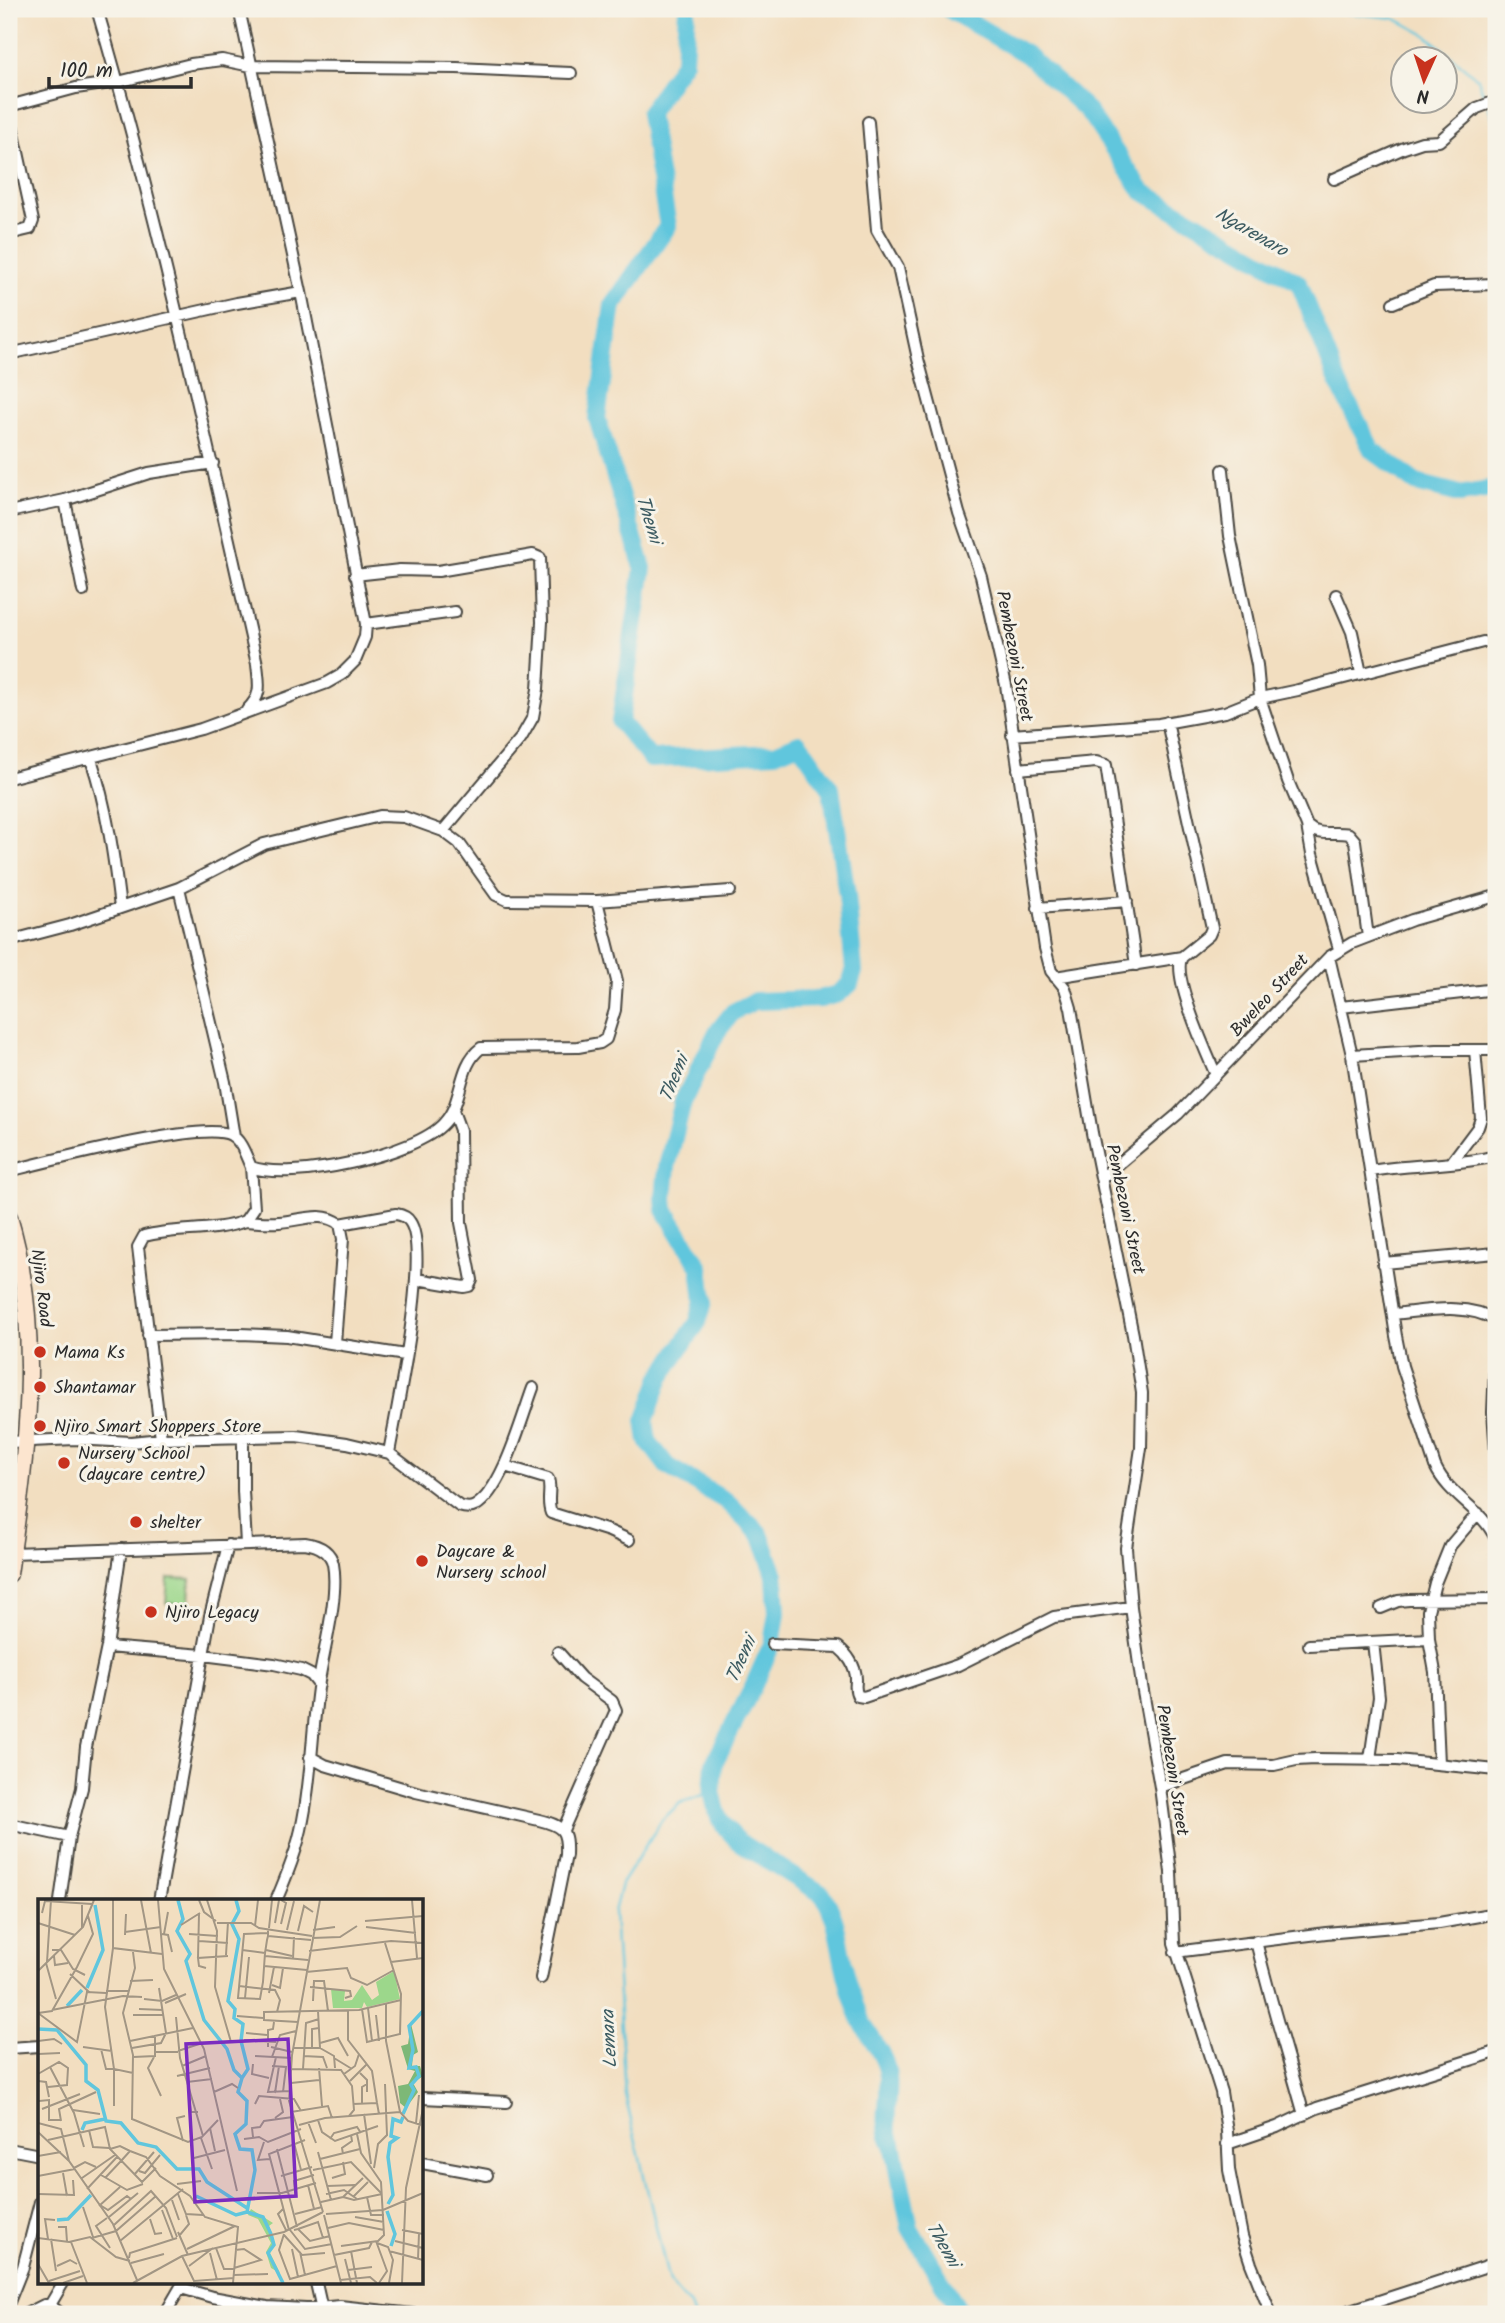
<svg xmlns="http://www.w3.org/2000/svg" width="1505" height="2323" font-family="Kalam,sans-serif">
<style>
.green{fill:#9cd78b;stroke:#64815b;stroke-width:2}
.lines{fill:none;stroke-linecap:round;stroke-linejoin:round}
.stream{stroke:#60c6dd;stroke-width:2.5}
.river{stroke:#60c6dd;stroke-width:18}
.street-casing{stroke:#494641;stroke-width:14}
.secondary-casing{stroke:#494641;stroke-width:19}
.street{stroke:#fff;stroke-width:10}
.secondary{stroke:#fce5cf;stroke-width:16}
.poi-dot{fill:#c8321e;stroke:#f7f3e8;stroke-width:2.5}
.labels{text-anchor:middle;stroke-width:6;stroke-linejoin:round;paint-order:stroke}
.street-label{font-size:18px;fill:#2b2b2b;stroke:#f7f3e8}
.poi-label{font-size:18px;fill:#2b2b2b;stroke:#f7f3e8;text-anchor:start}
.water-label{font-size:19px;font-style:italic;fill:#3b5a60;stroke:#f7f3e8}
.inset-river{fill:none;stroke:#60c6dd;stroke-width:3.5}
.inset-road{fill:none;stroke:#a29684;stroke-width:2}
.view{fill:#7b2cbf;fill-opacity:0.15;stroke:#7b2cbf;stroke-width:3.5}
.inset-edge{fill:none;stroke:#2b2b2b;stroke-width:3.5}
</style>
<rect width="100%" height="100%" fill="#f7f3e8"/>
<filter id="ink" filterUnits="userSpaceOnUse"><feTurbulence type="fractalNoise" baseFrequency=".0143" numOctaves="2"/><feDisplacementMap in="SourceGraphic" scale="14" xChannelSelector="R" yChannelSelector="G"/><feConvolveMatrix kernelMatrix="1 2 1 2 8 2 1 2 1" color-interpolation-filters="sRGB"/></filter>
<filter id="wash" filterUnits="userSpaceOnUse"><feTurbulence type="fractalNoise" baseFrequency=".00686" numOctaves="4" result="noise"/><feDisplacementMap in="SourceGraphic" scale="28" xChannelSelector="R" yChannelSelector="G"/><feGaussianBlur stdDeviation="1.57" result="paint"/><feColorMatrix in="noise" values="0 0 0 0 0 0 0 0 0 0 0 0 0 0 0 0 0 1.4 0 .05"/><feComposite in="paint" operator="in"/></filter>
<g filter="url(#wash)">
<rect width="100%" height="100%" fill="#f2dec0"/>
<path class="green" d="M168 1578 190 1579 189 1605 166 1603Z"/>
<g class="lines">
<path class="stream" d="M1327 9 1336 12 1394 18 1426 35 1478 79 1486 101
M1489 107 1496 127
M693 2314 690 2306 669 2282 625 2095 614 1912 621 1884 662 1820 680 1803 712 1792"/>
<path class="river" d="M687 9 684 61 649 113 668 226 613 305 597 418 643 568 620 722 651 759 775 753 799 743 831 789 847 895 854 971 850 984 838 994 820 999 755 1001 733 1012 717 1032 683 1101 667 1167 664 1198 665 1210 700 1267 704 1301 698 1322 661 1377 645 1421 648 1441 667 1466 726 1501 760 1534 775 1575 777 1613 772 1644 752 1689 714 1763 712 1792 717 1812 724 1826 739 1842 822 1894C836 1915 838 1936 843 1961 847 1980 852 1999 860 2018 868 2036 883 2051 887 2070 893 2096 879 2121 893 2144L910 2228 961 2314
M948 9 1027 55 1087 110 1142 191 1299 283 1339 385 1372 450 1416 483 1460 494 1496 488"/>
</g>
</g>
<g filter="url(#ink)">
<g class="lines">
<g class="street-casing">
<path id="street" d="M97 9C160 224 207 445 257 664 259 685 263 694 247 710
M1494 9 1496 12
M9 106 76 88 118 82 191 64 222 60 251 66 457 68 571 73
M9 111 33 221 30 229 9 234
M868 122 877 230 898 267 918 359 959 513 981 576 1006 685 1045 948 1051 971 1065 988 1071 1008 1092 1133 1133 1335 1142 1393 1141 1448 1126 1548 1131 1607 1142 1686 1160 1787 1171 1872 1174 1943 1221 2092 1227 2131 1229 2170 1242 2236 1251 2264 1271 2314
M1334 179 1404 148 1422 142 1439 141 1477 108 1496 101
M1393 303 1434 286 1496 284
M9 354 237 303 301 292
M1223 470 1230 536 1257 665 1260 698 1288 781 1307 826C1318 837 1334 831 1349 834L1355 841 1368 937
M65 500 83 591
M9 512 65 500 149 473 213 463
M355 575 400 570 438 571 533 555 540 558 542 622 538 689 533 717 521 738 443 831
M1336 595 1352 632 1361 673
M366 624 455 612
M1167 722 1212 928 1209 935 1182 957C1171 975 1207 1054 1216 1075
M1012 735 1159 724 1225 712 1260 698 1298 690 1483 642
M91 759C107 807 114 857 120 908
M1018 769 1096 762 1106 765 1136 965
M9 778 201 729 327 683 341 675 355 661 365 637 366 624 301 292 239 9
M1307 826 1312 854 1339 949
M179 888 225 1082 234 1137
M1038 908 1127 901
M9 941 70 925 179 888 264 844 380 816 404 817 443 831 459 843 496 895 507 900 597 901 730 891
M1329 957 1352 1055 1396 1336 1402 1366 1435 1466C1450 1498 1481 1507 1496 1539
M1055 977 1182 957
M1341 1007 1496 989
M1352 1055 1437 1050H1496
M1451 1163 1478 1127 1481 1118 1475 1050
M9 1171C45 1162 205 1120 231 1135 242 1141 246 1157 251 1167 290 1182 416 1155 444 1123 464 1102 457 1066 481 1048L578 1047 600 1043 606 1039 615 1010 617 981 597 901
M1371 1171C1412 1164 1455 1166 1496 1156
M1102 1178 1178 1114 1329 957 1352 943 1412 920 1496 896
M245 1221C256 1222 268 1223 279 1222 300 1221 322 1210 340 1224L343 1239 335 1343
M340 1224 396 1214C402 1215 407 1217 410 1222 431 1252 396 1412 389 1453
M1383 1263 1496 1253
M417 1279 464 1287 469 1286 472 1280 461 1223 460 1130 453 1111
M1393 1314C1426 1311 1466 1302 1495 1320L1496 1324
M148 1335 241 1334 287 1336 405 1355
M1496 1343 1493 1412 1496 1453
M243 1438V1491L246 1544
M161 1439 138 1247 144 1236C177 1227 213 1233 245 1221L254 1208 251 1167
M9 1442 75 1439 131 1442 161 1439 296 1436 347 1443 389 1453 459 1506C465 1508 470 1509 475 1506 503 1490 522 1417 533 1388
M505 1466 548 1479C552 1490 546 1501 551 1513L609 1531 629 1540
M12 1553 305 1543C318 1545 330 1550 333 1564 339 1595 324 1649 319 1681 312 1727 312 1775 303 1820 298 1848 287 1875 276 1901
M1381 1608 1398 1601 1409 1600 1496 1599
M772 1644 838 1647C847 1654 856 1666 856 1679 856 1687 854 1689 858 1696L864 1697 958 1665 1054 1617 1131 1607
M1309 1645 1429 1639
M107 1647 203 1655 274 1664 301 1670 311 1675 319 1685
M558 1652 581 1678 612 1701 616 1710 563 1830
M310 1757 325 1765 416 1792 539 1820C563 1826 567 1830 566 1855L541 1978
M1370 1759 1379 1697 1373 1642
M1439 1763 1435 1672 1429 1639 1428 1611 1435 1583 1450 1546 1478 1513
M1160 1787 1228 1764 1274 1765 1296 1760 1315 1759 1397 1760 1496 1770
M9 1824 69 1837
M60 1901 69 1837 82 1788 86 1747 107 1647 121 1549
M159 1901 210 1616 228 1545
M1256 1941C1270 2000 1288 2057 1304 2115
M1175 1952 1326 1933 1439 1923 1496 1913
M9 2048 40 2046
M422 2098 506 2102
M1227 2144 1277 2127 1317 2108 1496 2052
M9 2149 40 2155
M422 2163 487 2175
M316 2283 323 2314
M181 2288 212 2297 267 2307 306 2309 340 2306 413 2314
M9 2302 23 2267 40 2202
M50 2305 63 2283
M26 2314 44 2305H50L61 2314
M165 2314 183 2283
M1339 2314 1496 2263"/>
</g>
<g class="secondary-casing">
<path id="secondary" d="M9 1217C44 1334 26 1456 9 1574"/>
</g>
<use href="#street" class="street"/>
<use href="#secondary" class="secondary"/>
</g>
</g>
<g class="poi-dot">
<circle cx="40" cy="1352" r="7"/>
<circle cx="40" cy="1387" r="7"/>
<circle cx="40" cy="1426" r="7"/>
<circle cx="64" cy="1463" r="7"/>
<circle cx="136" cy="1522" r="7"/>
<circle cx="422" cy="1561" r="7"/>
<circle cx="151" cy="1612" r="7"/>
</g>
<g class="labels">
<g class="street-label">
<text transform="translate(1015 656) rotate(79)" y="6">Pembezoni Street</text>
<text transform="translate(1269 995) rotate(-47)" y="6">Bweleo Street</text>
<text transform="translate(1126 1209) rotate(78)" y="6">Pembezoni Street</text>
<text transform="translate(42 1288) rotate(83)" y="6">Njiro Road</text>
<text transform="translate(1173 1770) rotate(81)" y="6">Pembezoni Street</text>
</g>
<g class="poi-label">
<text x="54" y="1358">Mama Ks</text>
<text x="54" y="1393">Shantamar</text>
<text x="54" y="1432">Njiro Smart Shoppers Store</text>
<text x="78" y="1459">Nursery School<tspan x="78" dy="21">(daycare centre)</tspan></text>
<text x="150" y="1528">shelter</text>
<text x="436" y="1557">Daycare &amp;<tspan x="436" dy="21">Nursery school</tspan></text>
<text x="165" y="1618">Njiro Legacy</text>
</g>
<g class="water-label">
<text transform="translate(1252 231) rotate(30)" y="7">Ngarenaro</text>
<text transform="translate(650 519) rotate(73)" y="7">Themi</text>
<text transform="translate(673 1078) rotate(-68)" y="7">Themi</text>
<text transform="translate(740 1659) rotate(-66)" y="7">Themi</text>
<text transform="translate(608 2039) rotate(-93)" y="7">Lemara</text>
<text transform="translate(944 2244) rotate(60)" y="7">Themi</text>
</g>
</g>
<g transform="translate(38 1899)">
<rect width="385" height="385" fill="#f2dec0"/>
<path d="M356 72 362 100 329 108 326 103 324 109H295L293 90 307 92 306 102 314 101 324 86 334 101 341 96 338 83ZM213 310 235 324 231 327 237 345 232 354 242 374 233 369 228 353 233 344 220 320 210 316Z" fill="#9cd78b"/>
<path d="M373 125 380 153 375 156 374 167H382L385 177 375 184 380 193 368 209 362 204 360 187 370 185 377 172 370 170 363 147 370 145Z" fill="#7db877"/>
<path class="inset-river" d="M140 1 145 20 139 32 152 55 148 62 166 121 189 150 196 171 204 179 200 193 209 202 208 225 197 235 202 250 214 251 217 271 209 313 225 318 233 335M198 1 201 12 194 25 201 40 190 102 197 110 196 119 205 125 203 142 210 170 204 179M49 89 65 51 57 6M29 107 44 91M0 130 19 131 48 166V182L60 191 68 222 83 224 100 244 118 248 139 270H161L169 283 209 309M365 215 376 191 373 186 381 177 378 168 371 169 375 151 371 127 385 112M44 231 47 224 67 220M158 297 198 316 209 313M350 305 355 296 350 258 352 244 359 239 353 237 355 220 363 223 365 218M349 312 357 335 353 347M19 321 30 320 53 296M233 335 236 346 230 354 245 384"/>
<path class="inset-road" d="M75 1V49L124 55M103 1 113 54M120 1 126 70 166 150 199 292M161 1 166 13 178 22M169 1 179 32 177 88 193 143M243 1 248 4 243 25M282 1 254 156 251 202 285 313M374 1 379 59M4 14 7 2 54 5M327 22 385 17M0 24 37 36M179 24H213L221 29 274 37M237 24 241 1M143 26 162 14M217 27 220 1M328 28 378 34M44 29V6M231 29 234 1M249 31 256 2M275 31 297 28M260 32 266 7 275 13M87 33 123 28M230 34 206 35 200 99 222 100 225 83 227 54 229 41 230 37V30M124 35 130 36 134 53M126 35 130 13M151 35 180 37M87 36 88 15M230 37 273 41M274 39 302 38 319 27M161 42 190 44M75 49 67 108 76 170 95 174M14 51H23L35 70 47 76M204 51 227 54M228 51 254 57M271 52 353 42 385 44M95 53 97 69 85 114 95 156 94 220 150 243 164 238 180 221M188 56 190 23M16 57 17 66 30 64M227 57 270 61M160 59 161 15M255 60 256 38M9 63 13 1M353 63 385 59M8 64 18 100M226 67 269 71M168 69 161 67 160 59 190 57M0 72 45 28 56 1M268 73 309 69 313 79 329 86 356 71M32 75 51 93M92 82 115 81M234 86 242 89 245 69M201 87 237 91 242 101 239 113M272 88 312 92 313 97 307 99M121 89 128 134M68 92H90M231 94 236 68M207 99 211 58M106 100 124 102 138 96M275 102 276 82H286L290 112M127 104 148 95M348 105V142L362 213 370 222 383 226M330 109 334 142M101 110 125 111M324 110 329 143 362 135 363 95 347 44M14 111 85 97 104 98M310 111V141L334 172 339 204M280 112 282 149 296 157 297 169M0 114 39 143 49 93 68 94M0 114 14 112 39 68 55 35 50 17M95 116H125M338 116 341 142M199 117 225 119M138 118 142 159 165 237M260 123 226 121V113L321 111 363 101M208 134 229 136M206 141 238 143M0 142 16 140 24 145M92 142 155 129M282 144 300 139 310 157M45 148 74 152M230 148V131L235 130 236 123M233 148 254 153M94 149 123 144 128 134M255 149H282M274 149V130L281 129M63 150 68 170H76V207M140 152 164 144M118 153H140M0 155 22 154M217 157 254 159M265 157 285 158 289 169M95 158 117 157V136M116 158 110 169 123 197M234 158 242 136 258 132M238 158 230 193 252 192M296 159 314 170M215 165 214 175 231 179M144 167 168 157M234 167 248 168 245 193M12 168 36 214 46 248M281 169 284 207M254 170 303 171 314 187 316 211 311 217M265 170 268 124 281 120M322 174 329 181V193M0 175 21 163 30 169 29 186 10 188M306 175 317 167 321 155M139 177 172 169M0 182 8 183 11 198M312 182 329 165M149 183 174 180M253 184 281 181M176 193 194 185 200 189M237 194 241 167M151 199 153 213H160M1 202 11 201V221H23M324 204V188L329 185M32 205 58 193M217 205 221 197 256 200 263 212M315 205 339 204 341 215M4 210 42 195M35 211 62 215M253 213 290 207 294 219M326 215 333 265M237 219 245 213 242 200M280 221 284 233 297 242 340 227M23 222 21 210 32 205M270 223 278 244M0 224 23 230 31 262M378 224 381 196M261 226 287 219 362 213M172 229 177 252M51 231 55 248 71 249M0 233 31 262 75 325 99 381M215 238 214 229 222 228 226 222 255 218M163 239 174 270M206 240 221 238 230 243 263 230M292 240 296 234 319 228 323 234M10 241 67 228 72 250 104 283 118 269M145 242 139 219 147 217M226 243 220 261 232 260M256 244 263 271M72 250 82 247 92 252M239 250 259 328M280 253 293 301M305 255 304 249 314 242 313 236M0 257 23 253M156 259 187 251M282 260 322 250M83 262 92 252 108 258 122 277 152 297 167 318 200 328 195 384M36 269 47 263 58 268M336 269 340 245 349 236 347 185M275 271 313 263 344 295M101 272 107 274 122 256M25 274 29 297M63 276 89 291 105 285M96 276 116 253M0 277 37 270M243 277 274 268M44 279 77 256M67 279 83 262M294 279 307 275 305 263M139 285 163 282M270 286 276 310M289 287 317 286M49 290 79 258M257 290 256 282 276 276M219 294H244L278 284M0 295 36 296 35 281M140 295 148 315 165 316M288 295 306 291 319 300M305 298 316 301 344 295M315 298 330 283M329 298 333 316H346M134 301 141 321M283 303 305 298 325 279M62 306 70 311 89 297 93 300M61 307 82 288M45 308 55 338M245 310 240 315 248 331M124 311 135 340M257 315 284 308M288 315 345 311 385 294M286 316 303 384M71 318 100 294M317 318 346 323M69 319 58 327 72 349M112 320 117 335 124 334M76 326 113 292 128 309 139 338M20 328H28L29 343M290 329 311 324 346 331M260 330 280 323 285 339M251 331 231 255 267 241M252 331 267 350 294 345M256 331 260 330 272 342 292 337M364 331 385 335M140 333 150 356M246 335 241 351 252 380 299 367M246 336 264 356 287 354M141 337 151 325 148 316M0 339 31 343 52 338 78 358 92 362M54 339 78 332 118 297M10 340 7 320 17 321M13 340 18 372M82 342 145 290M338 342 349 372 341 384M357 342 385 349M33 343 49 384M339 344 350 348 355 361 351 384M303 347 340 342 346 336 343 283 323 254 319 235M178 349 186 370H196M149 350 197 327M254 350 260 378M313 352 319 384M351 352 385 361M262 353 267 376M172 354 179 381M296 356 331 349 334 343M144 357 156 382 196 379M91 359 92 354 139 339M307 360 313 384M380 360 381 334M93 364 126 355M0 365 11 384M19 367 32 361 39 365M151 367 175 349M196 369 223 361 206 350 197 351M310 371 334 368M196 376 230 375M302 381 332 378 339 384M11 382 42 372M25 384 45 377M95 384 144 357 246 333 285 313M364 384 368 289 385 210"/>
<path class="view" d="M250 140 258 297 157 303 148 145Z"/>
<rect width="385" height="385" class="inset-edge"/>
</g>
<rect width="1505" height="2323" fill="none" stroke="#f7f3e8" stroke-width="35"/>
<g transform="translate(1424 80) rotate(183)"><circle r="33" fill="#f7f3e8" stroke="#a5a39c" stroke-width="2"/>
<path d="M0-5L12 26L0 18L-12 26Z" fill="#c8321e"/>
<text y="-10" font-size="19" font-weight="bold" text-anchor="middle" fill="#2b2b2b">N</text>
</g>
<path d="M49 77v10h142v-10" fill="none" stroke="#2b2b2b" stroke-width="3.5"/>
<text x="60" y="77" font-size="21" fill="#2b2b2b" stroke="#f7f3e8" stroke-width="5" paint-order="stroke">100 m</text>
</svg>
